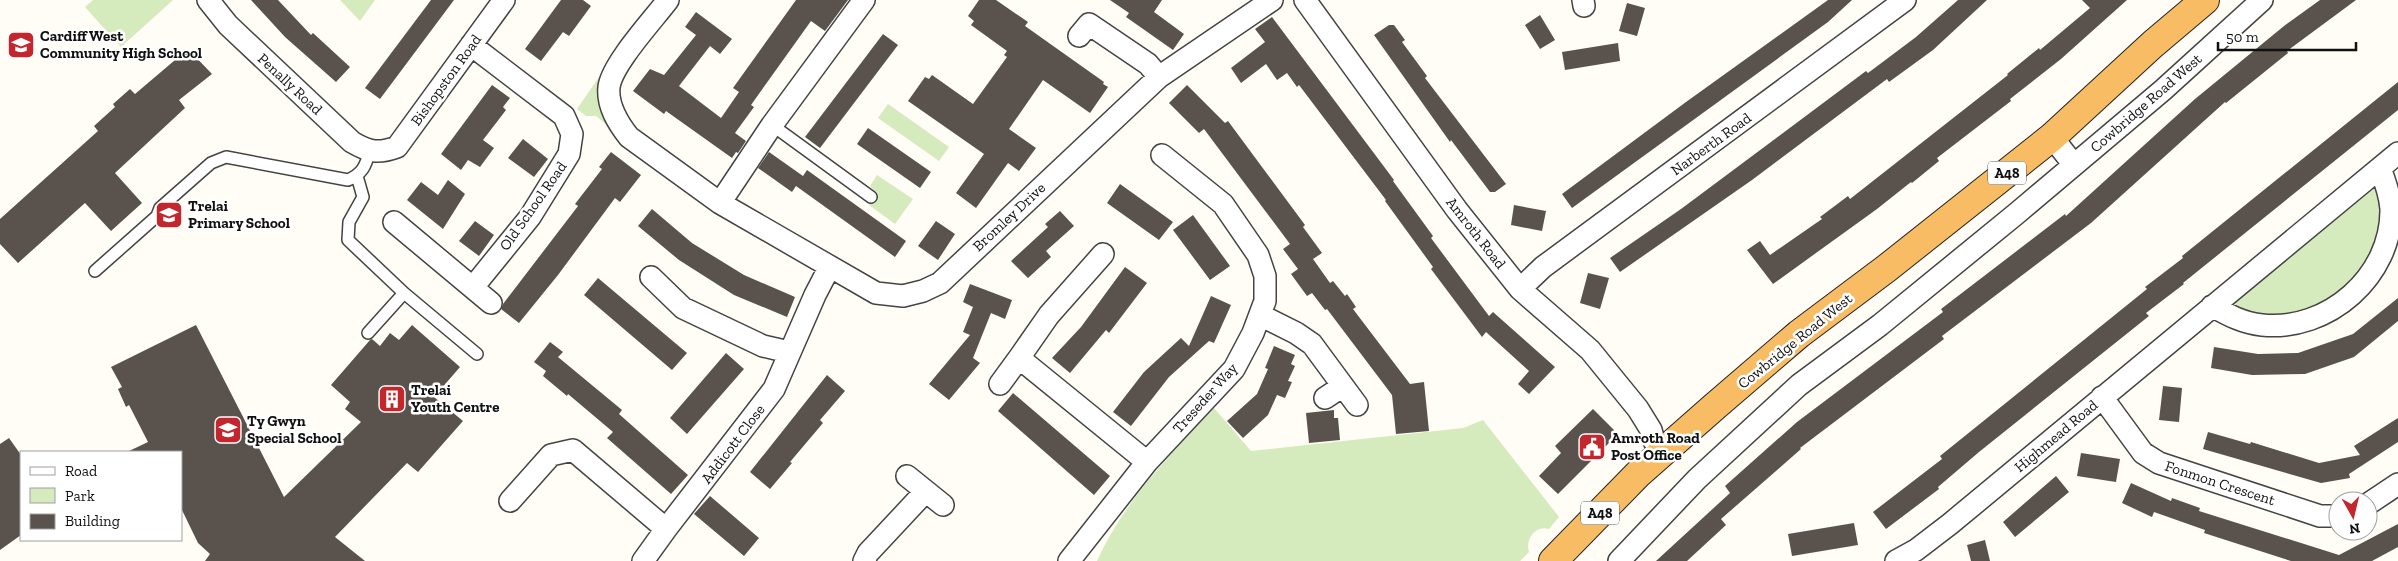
<svg xmlns="http://www.w3.org/2000/svg" width="2398" height="561" font-family="'Zilla Slab',serif">
<style>
.green{fill:#d5ebbd}
.building{fill:#5a524d}
.lines{fill:none;stroke-linecap:round;stroke-linejoin:round}
.service-casing{stroke:#444;stroke-width:14}
.minor-casing{stroke:#444;stroke-width:24}
.trunk-casing{stroke:#222;stroke-width:30}
.service{stroke:#fff;stroke-width:11}
.minor{stroke:#fff;stroke-width:21}
.trunk{stroke:#f7bc64;stroke-width:28}
.labels{text-anchor:middle;stroke-width:5;stroke-linejoin:round;paint-order:stroke}
.shield{fill:#fff;stroke:#585858;stroke-width:1}
.shield-label{font-size:14px;font-weight:bold;fill:#111}
.poi-label{font-size:15px;font-weight:bold;fill:#111;stroke:#fff;text-anchor:start}
.street-label{font-size:15px;fill:#111;stroke:#fff}
</style>
<rect width="100%" height="100%" fill="#fffdf5"/>
<path class="green" d="M93 0H173L121 47 85 7Z
M340 0H375L360 21Z
M608 64 615 132 596 116H586L577 109Z
M888 104 949 147 939 161 878 118Z
M877 175 913 199 895 224 869 205 877 193 870 186Z
M2374 186 2380 187 2384 207 2372 258 2349 290 2294 317H2252L2232 305 2233 301Z
M1214 408 1251 451 1463 428 1483 420 1559 517 1549 529C1535 525 1525 540 1529 552L1520 561H1097C1124 501 1170 455 1214 408Z"/>
<path class="building" d="M251 0H278L311 35 313 33 350 67 336 82 285 37Z
M431 0H454L380 99 365 88Z
M561 0H583L591 6 569 36 563 32 541 61 525 49Z
M796 0H848L825 31 811 21 751 105 754 107 735 133 746 141 738 153 736 152 732 158 666 111 664 114 633 91 650 69 664 75 696 35 685 27 696 12 732 39 720 54 710 46 679 86 721 118 739 92 733 88Z
M979 0H996L1028 22 1025 26 1104 82 1103 84 1108 87 1090 113 1043 80 1009 129 1036 148 1019 171 1008 163 976 208 956 193 984 154 908 101 925 77 929 79 932 75 973 104 1007 57 1004 55 1007 51 971 25 974 21 968 16Z
M1110 0H1162L1154 12 1184 34 1173 50 1126 17 1129 13Z
M1828 0H1852L1828 22 1572 208 1562 194 1686 102Z
M1958 0H1987L1933 50 1889 82 1887 79 1752 180 1620 272 1610 258 1681 209 1866 71 1868 73 1916 37Z
M2082 0H2127L2061 59 2010 99 2011 101 1937 158 1939 161 1912 183 1911 182 1877 209 1773 284 1747 250 1760 241 1770 255 1822 219 1820 217 1848 196 1850 199 2008 75 2007 74 2039 48 2040 50 2090 8Z
M2320 0H2356L2287 51 2288 53 2226 103 2225 102 2091 223 1942 336 1944 339 1800 448 1801 449 1721 519 1726 525 1687 561H1656L1730 493 1725 486 1797 422 1943 312 1941 309 2065 214 2066 216 2195 99 2284 26Z
M1627 3 1645 8 1637 36 1619 31Z
M1540 15 1555 40 1540 49 1525 25Z
M1272 17 1394 180 1393 181 1433 236 1431 238 1489 316 1493 312 1555 367 1529 394 1518 384 1529 371 1486 332 1482 337 1431 269 1433 267 1385 201 1386 200 1299 85 1297 87 1287 73 1277 80 1266 64 1241 83 1231 68 1265 42 1255 29Z
M1389 25H1394L1405 40 1402 42 1427 76 1425 78 1506 184 1495 192H1490L1451 140 1450 142 1374 35Z
M883 34 898 45 820 148 805 137Z
M1618 43 1620 61 1565 70 1562 52Z
M188 49 212 74 179 100 185 108 115 173 142 203 111 231 85 203 18 263 0 244V219L98 131 94 126 115 107 113 104 130 89 135 94Z
M2398 82V110L2183 283 2184 284 2146 313 2149 316 1979 452 1938 487 1939 489 1886 529 1873 512 1942 459 1940 456 2147 289 2145 287 2183 258 2182 256Z
M492 85 510 98 503 107 506 110 483 140 494 148 480 167 468 160 461 170 441 154Z
M1187 85 1225 123 1228 121 1305 225 1303 227 1322 253 1313 259 1330 283 1333 281 1345 296 1347 294 1356 307 1353 309 1410 384 1424 382 1429 431 1396 434 1392 395 1327 309 1325 310 1312 293 1307 296 1291 274 1298 269 1283 249 1290 244 1204 129 1199 133 1169 103Z
M868 128 931 172 920 188 857 144Z
M523 139 548 159 534 177 508 158Z
M611 152 641 175 620 202 615 198 558 275 519 323 501 309 503 304 578 206 575 204 602 169 599 167Z
M769 152 803 176 807 170 906 241 895 257 796 186 792 192 758 168Z
M448 180 465 194 443 229 407 200 421 182 438 195Z
M1120 184 1173 222 1159 240 1107 203Z
M1514 205 1546 211 1542 231 1511 225Z
M652 209 692 243 744 275 795 297 787 317 734 295 679 260 638 226Z
M1060 211 1074 226 1046 251 1051 257 1028 278 1011 261 1048 227 1045 224Z
M1193 215 1230 266 1210 280 1173 230Z
M475 221 494 235 479 256 459 241Z
M936 221 955 234 938 260 918 246Z
M1125 267 1147 283 1109 333 1106 330 1070 373 1052 358 1081 327Z
M1588 273 1609 278 1600 309 1580 303Z
M598 278 687 353 672 370 584 295Z
M970 284 1012 300 1005 319 991 313 973 358 980 363 949 400 929 384 970 335 963 332 973 307 963 302Z
M1211 296 1231 305 1214 343 1209 341 1169 377 1131 426 1113 412 1144 372 1181 338 1189 346Z
M2398 298V321L2354 357 2305 374 2252 375 2211 368 2214 347 2258 354 2298 353 2353 334Z
M196 325 284 497 361 422 345 409 350 402 331 385 370 340 372 339 380 346 390 333 399 340 412 325 460 367 434 397 463 421 418 472 407 463 335 537 365 561H205L210 554 198 543 181 508V452H127L148 442 129 405 126 407 118 389 122 387 111 367Z
M550 342 563 352 558 357 622 410 619 414 688 475 671 494 607 438 613 432 568 394 567 396 543 376 546 371 534 362Z
M1274 346 1295 355 1291 364 1295 366 1288 381 1292 382 1285 398 1277 395 1268 415 1243 438 1227 421 1257 394 1268 369 1265 368Z
M726 353 744 369 687 434 670 418Z
M827 375 845 391 820 420 823 423 790 462 792 463 770 489 750 472Z
M2163 386 2182 388 2179 422 2159 420Z
M1013 393 1110 476 1094 495 998 411Z
M1593 409 1614 430V438L1558 494 1539 476 1561 453 1555 446Z
M1334 410V418H1338L1340 440 1309 443 1306 413Z
M2398 418V442L2349 474 2350 478 2321 483 2203 449 2208 432 2250 444 2251 442 2319 463 2360 455 2354 446Z
M9 438 21 455V535L0 550V444Z
M2081 453 2120 459 2116 482 2077 476Z
M2056 476 2069 492 2015 537 2003 522Z
M2131 483 2171 501 2172 498 2200 508 2199 511 2339 555 2398 524V547L2372 561H2291L2204 533 2205 530 2154 512 2152 517 2122 503Z
M710 496 759 538 744 556 694 514Z
M1854 523 1858 545 1792 556 1788 534Z
M1985 540 1990 561H1971L1967 545Z"/>
<g class="lines">
<g class="service-casing">
<path id="service" d="M772 125 871 197
M357 176 363 197 349 222 348 240 404 293 368 333
M95 271 157 216 160 208 211 163 226 157 348 180C362 174 366 166 369 152
M404 293 477 354"/>
</g>
<g class="minor-casing">
<path id="minor" d="M208 0 228 25 352 142C369 152 378 154 397 147L504 0
M668 0C653 20 612 64 609 87 607 106 618 123 629 137L720 203 876 293 903 296 923 291 940 283 1159 77 1272 0
M1305 0 1457 210 1520 289 1590 350 1638 409 1651 430 1654 441 1664 451
M1583 0 1584 6
M1079 36 1089 24 1148 64 1159 77
M471 45 564 116 572 134 569 154 530 217 474 286
M2052 137 2074 165
M720 203 772 125 864 0
M394 222 491 303
M1103 254 1049 315 1019 358 1147 462
M651 277 683 308 763 346 789 352
M1520 289 1543 267 1905 0
M2212 306C2228 315 2243 323 2262 325 2328 332 2392 276 2391 209 2390 195 2385 181 2380 168
M1260 315 1296 333 1312 344 1357 405
M1000 384 1019 358
M2102 397 2143 453 2159 463 2320 516H2338
M1325 398 1343 386
M907 476 943 505
M510 501 551 455 573 450 666 529 774 389 815 295 829 268
M2368 504 2398 484
M643 561 666 529
M864 561 868 553 925 492
M1069 561 1147 462 1234 369 1253 333 1265 301V276L1258 255 1223 204 1162 155
M1619 561 1697 479 1799 385 1880 325 2016 214 2163 90 2262 0
M1896 561 1916 550 1950 524 2398 153"/>
</g>
<g class="trunk-casing">
<path id="trunk" d="M1553 561 1638 474 1714 407 1799 334 1887 268 2052 137 2153 44 2205 0"/>
</g>
<use href="#service" class="service"/>
<use href="#minor" class="minor"/>
<use href="#trunk" class="trunk"/>
</g>
<defs>
<g id="school-square" transform="scale(1.4375)"><rect x="-9" y="-9" width="18" height="18" rx="4" fill="#c4262e" stroke="#fff"/><path d="M0-5L7-2L0 1L-7-2ZM-4 1L0 2.5L4 1V4Q0 6-4 4Z" fill="#fff"/></g>
<g id="building-square" transform="scale(1.4375)"><rect x="-9" y="-9" width="18" height="18" rx="4" fill="#c4262e" stroke="#fff"/><path d="M-4-6H4V6H1V3H-1V6H-4ZM-2.5-4.3h1.7v1.8h-1.7ZM.8-4.3h1.7v1.8H.8ZM-2.5-1h1.7V.8h-1.7ZM.8-1h1.7V.8H.8Z" fill="#fff"/></g>
<g id="civic-square" transform="scale(1.4375)"><rect x="-9" y="-9" width="18" height="18" rx="4" fill="#c4262e" stroke="#fff"/><path d="M-.6-6.5H3V-4.5H.6V-3L4-1V1h2V6H-6V1h2V-1L-.6-3ZM-1.2 2.5V6h2.4V2.5Z" fill="#fff"/></g>
</defs>
<g fill-rule="evenodd">
<use href="#school-square" x="21" y="45"/>
<use href="#school-square" x="169" y="215"/>
<use href="#building-square" x="392" y="399"/>
<use href="#school-square" x="228" y="430"/>
<use href="#civic-square" x="1592" y="447"/>
</g>
<g class="labels">
<g class="shield">
<rect x="1988" y="161.5" width="38" height="23" rx="4"/>
<rect x="1581" y="501.5" width="38" height="23" rx="4"/>
</g>
<g class="shield-label">
<text x="2007" y="178">A48</text>
<text x="1600" y="518">A48</text>
</g>
<g class="poi-label">
<text x="40" y="41">Cardiff West<tspan x="40" dy="17">Community High School</tspan></text>
<text x="188" y="211">Trelai<tspan x="188" dy="17">Primary School</tspan></text>
<text x="411" y="395">Trelai<tspan x="411" dy="17">Youth Centre</tspan></text>
<text x="247" y="426">Ty Gwyn<tspan x="247" dy="17">Special School</tspan></text>
<text x="1611" y="443">Amroth Road<tspan x="1611" dy="17">Post Office</tspan></text>
</g>
<g class="street-label">
<text transform="translate(446 80) rotate(-54)" y="5">Bishopston Road</text>
<text transform="translate(290 84) rotate(43)" y="5">Penally Road</text>
<text transform="translate(2146 103) rotate(-41)" y="5">Cowbridge Road West</text>
<text transform="translate(1711 144) rotate(-36)" y="5">Narberth Road</text>
<text transform="translate(533 206) rotate(-55)" y="5">Old School Road</text>
<text transform="translate(1009 217) rotate(-43)" y="5">Bromley Drive</text>
<text transform="translate(1476 233) rotate(52)" y="5">Amroth Road</text>
<text transform="translate(1795 341) rotate(-39)" y="5">Cowbridge Road West</text>
<text transform="translate(1205 398) rotate(-48)" y="5">Treseder Way</text>
<text transform="translate(2056 436) rotate(-40)" y="5">Highmead Road</text>
<text transform="translate(733 444) rotate(-53)" y="5">Addicott Close</text>
<text transform="translate(2220 483) rotate(18)" y="5">Fonmon Crescent</text>
</g>
</g>
<rect x="20" y="451" width="162" height="90" fill="#ffffff" stroke="#a0a0a0"/>
<rect x="30" y="467" width="25" height="8" fill="#ffffff" stroke="#a0a0a0"/>
<text x="65" y="476" font-size="15" fill="#111111">Road</text>
<rect x="30" y="488" width="25" height="15" fill="#d5ebbd" stroke="#a0a0a0"/>
<text x="65" y="501" font-size="15" fill="#111111">Park</text>
<rect x="30" y="514" width="25" height="15" fill="#5a524d" stroke="#a0a0a0"/>
<text x="65" y="526" font-size="15" fill="#111111">Building</text>
<g transform="translate(2353 516) rotate(172)"><circle r="24" fill="#ffffff" stroke="#a0a0a0"/>
<path d="M0-4L9 19L0 12L-9 19Z" fill="#c4262e"/>
<text y="-8" font-size="14" font-weight="bold" text-anchor="middle" fill="#111111">N</text>
</g>
<path d="M2218 42v8h138v-8" fill="none" stroke="#111111" stroke-width="2.5"/>
<text x="2226" y="42" font-size="15" fill="#111111" stroke="#ffffff" stroke-width="4" paint-order="stroke">50 m</text>
</svg>
